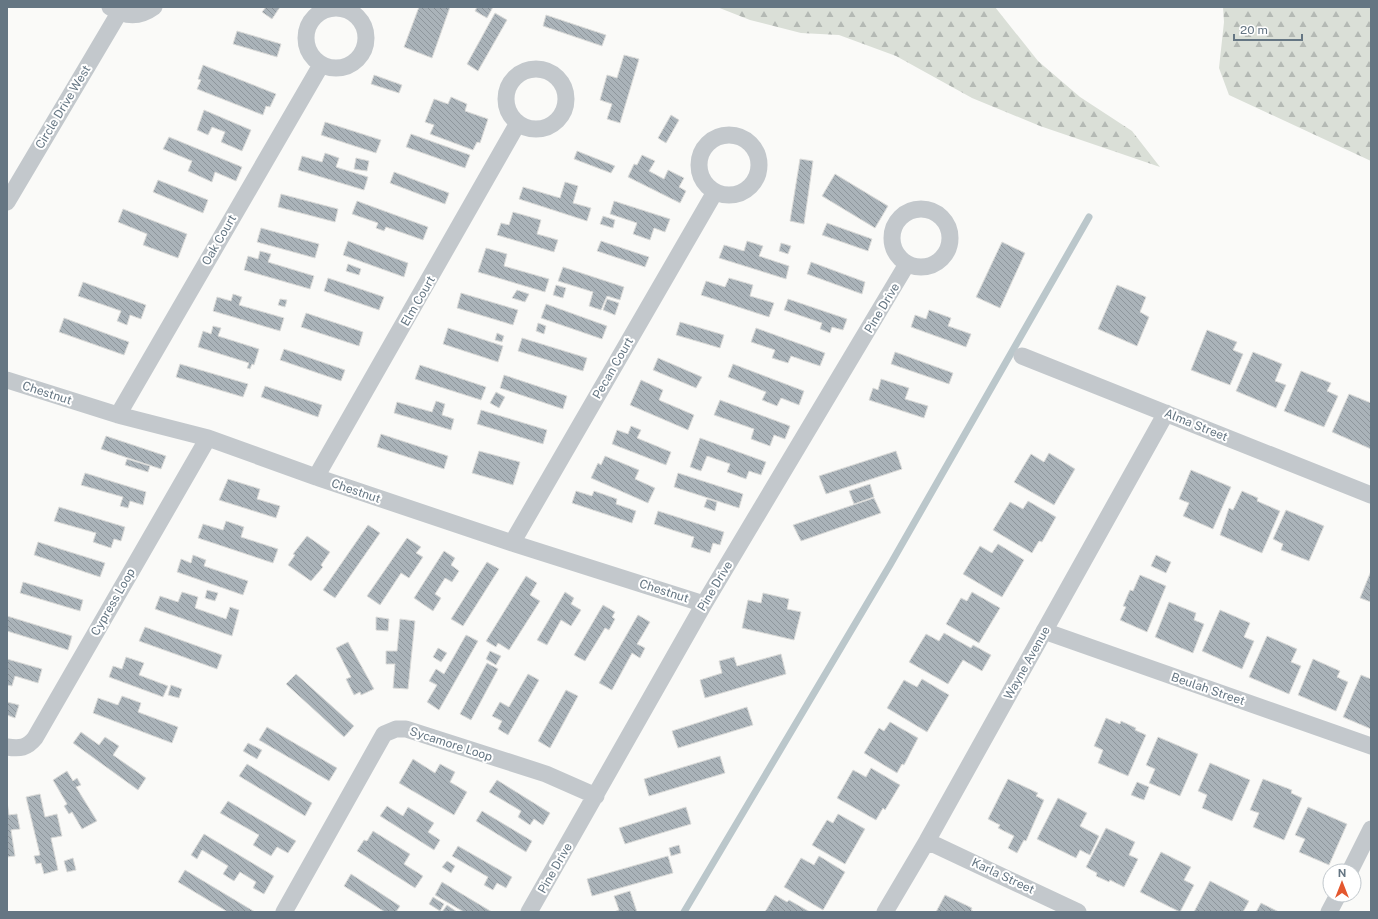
<svg xmlns="http://www.w3.org/2000/svg" width="1378" height="919" font-family="'Public Sans',sans-serif">
<style>
.forest{fill:url(#forest-firs)}
.lines{fill:none;stroke-linecap:round;stroke-linejoin:round}
.stream{stroke:#bbc7cb;stroke-width:7}
.building{fill:url(#building-back-hatch);stroke:#dcdcda}
.minor{stroke:#c3c8cc;stroke-width:17}
.labels{text-anchor:middle;stroke-width:4;stroke-linejoin:round;paint-order:stroke}
.street-label{font-size:12px;fill:#657683;stroke:#fff}
</style>
<defs>
<pattern id="forest-firs" width="22" height="20" patternUnits="userSpaceOnUse"><rect width="22" height="20" fill="#dadfd7"/><path d="M5 1l3.5 6h-7zM16 11l3.5 6h-7z" fill="#b4b9b4"/></pattern>
<pattern id="building-back-hatch" width="6" height="6" patternUnits="userSpaceOnUse"><rect width="6" height="6" fill="#aab3b9"/><path d="M-1 5l2 2M0 0l6 6M5-1l2 2" fill="none" stroke="#8e969c"/></pattern>
</defs>
<rect width="100%" height="100%" fill="#fafaf8"/>
<path class="forest" d="M717 7H995L1038 61 1080 97 1132 131 1160 167 1040 126 972 98 896 56 839 35 801 33 750 20Z
M1223 7H1371V161L1229 95 1219 68 1224 22Z"/>
<g class="lines">
<path class="stream" d="M684 912 890 565 1089 217"/>
</g>
<path class="building" d="M266 7H280L272 19 262 12Z
M419 7H450L432 58 404 47Z
M477 7H493L487 18 475 11Z
M495 13 507 20 478 71 467 64Z
M546 15 606 35 602 46 543 26Z
M237 31 281 44 277 57 233 44Z
M624 55 639 59 620 123 607 119 612 104 600 100 607 75 617 78Z
M203 65 276 94 270 107 266 106 263 115 197 89 201 80 198 79Z
M374 75 402 85 399 93 371 84Z
M451 97 467 104 465 111 488 119 480 143 477 142 473 150 430 134 434 125 425 122 434 99 448 104Z
M204 110 251 130 242 151 221 142 225 132 212 127 208 135 197 130Z
M671 115 679 120 666 143 658 138Z
M325 122 381 140 376 153 321 135Z
M411 134 470 155 465 168 406 147Z
M169 137 242 167 236 181 215 172 212 182 188 171 192 161 163 149Z
M577 151 615 166 611 173 574 159Z
M325 153 339 158 336 167 368 177 364 190 298 170 302 156 322 162Z
M642 155 655 161 649 171 664 179 668 170 684 178 679 187 686 191 680 203 628 177 634 164 637 165Z
M356 158 369 161 367 171 354 169Z
M800 159 813 161 804 224 790 221Z
M394 172 449 193 445 204 390 183Z
M835 174 888 206 875 228 822 196Z
M158 180 208 200 203 213 153 192Z
M565 182 578 186 573 203 591 208 587 221 519 199 523 187 560 198Z
M281 194 338 209 335 222 278 207Z
M357 201 428 227 423 240 386 227 384 231 376 228 378 223 352 214Z
M614 201 670 219 665 232 654 228 650 240 633 234 637 223 610 214Z
M123 209 187 234 178 258 143 245 147 234 118 222Z
M513 212 541 220 537 234 558 240 554 252 497 235 501 223 509 225Z
M603 216 615 220 613 228 600 224Z
M827 223 872 239 868 251 822 235Z
M261 228 319 244 315 258 257 242Z
M348 241 408 263 404 277 343 255Z
M601 241 649 257 645 267 597 251Z
M747 241 763 246 759 256 789 266 786 279 719 258 724 245 744 251Z
M1002 242 1025 253 1000 308 976 297Z
M781 243 791 246 788 254 779 251Z
M486 248 507 254 504 266 549 279 545 292 478 272Z
M260 251 271 254 268 262 314 276 310 289 244 270 248 256 258 259Z
M811 262 865 282 862 294 807 274Z
M348 264 361 269 359 275 346 271Z
M563 267 624 287 620 300 607 296 601 310 589 306 593 292 558 281Z
M328 278 384 297 379 310 324 291Z
M729 278 753 285 750 296 774 303 769 317 701 295 706 281 725 287Z
M83 282 146 305 141 319 130 315 127 325 117 321 121 311 78 296Z
M556 285 566 288 563 298 553 295Z
M1117 285 1146 297 1140 312 1149 317 1137 346 1098 329Z
M517 290 529 294 525 302 512 298Z
M461 293 518 310 513 325 457 308Z
M233 294 242 297 239 305 284 318 280 331 213 311 217 297 231 301Z
M280 299 287 300 285 307 278 305Z
M607 299 619 303 615 315 603 310Z
M788 299 847 319 843 330 832 327 830 333 820 329 822 323 784 310Z
M546 304 607 326 602 339 541 318Z
M929 310 951 318 948 326 971 334 966 347 911 327 915 315 926 319Z
M306 313 363 332 359 346 301 327Z
M64 318 129 342 124 355 59 332Z
M680 322 724 335 720 348 676 335Z
M538 323 546 326 544 334 536 331Z
M213 326 221 328 218 336 259 349 254 365 252 364 250 369 247 368 249 363 198 347 203 331 211 334Z
M448 328 503 346 498 362 443 344Z
M756 328 825 353 820 366 791 356 788 363 772 358 775 350 751 342Z
M1207 330 1237 342 1233 350 1243 354 1230 385 1191 370Z
M497 333 504 336 502 342 495 340Z
M522 338 587 358 583 371 518 351Z
M284 349 345 370 341 381 280 360Z
M895 352 953 373 949 384 891 364Z
M1253 352 1282 364 1275 381 1286 385 1276 408 1236 391Z
M658 358 702 377 696 388 653 370Z
M180 364 248 384 243 397 176 377Z
M733 364 804 391 799 405 781 398 777 406 762 400 766 392 728 377Z
M420 365 486 387 481 400 415 379Z
M1301 371 1331 383 1327 391 1338 396 1324 427 1284 411Z
M504 375 567 396 563 409 500 388Z
M881 379 909 388 905 399 928 406 924 418 869 400 873 388 878 390Z
M641 380 663 390 659 400 694 415 688 430 630 405Z
M265 386 322 405 318 417 261 397Z
M496 392 505 397 499 408 490 403Z
M1349 394 1371 403V449L1332 432Z
M720 400 790 426 785 439 774 435 770 446 751 439 754 429 714 415Z
M436 401 445 404 442 415 454 419 451 430 394 413 397 402 432 412Z
M481 410 547 430 543 444 477 424Z
M631 426 641 430 637 438 671 452 666 465 612 444 617 430 628 434Z
M381 434 448 456 444 469 377 447Z
M106 436 166 456 161 469 101 449Z
M700 438 766 462 761 475 749 471 746 479 727 472 730 464 707 456 701 471 690 467Z
M479 451 520 462 513 485 472 473Z
M896 451 902 469 826 494 819 476Z
M1049 453 1075 469 1054 505 1014 482 1031 454 1044 462Z
M605 456 639 470 635 479 655 488 648 503 591 478 598 463 601 465Z
M127 459 150 466 148 472 125 465Z
M1191 470 1231 487 1213 529 1183 516 1189 503 1179 499Z
M85 473 146 492 143 505 130 501 128 508 120 506 123 497 81 485Z
M678 473 743 494 739 508 674 487Z
M228 479 260 489 257 499 280 506 276 518 219 500Z
M870 484 874 497 854 504 849 491Z
M576 491 592 496 594 491 617 499 616 504 636 511 632 523 572 503Z
M1242 491 1258 498 1257 501 1280 511 1262 553 1220 535 1229 508 1233 510Z
M874 498 881 513 801 541 793 525Z
M707 499 717 502 715 511 704 507Z
M1028 501 1056 517 1042 542 1039 541 1032 553 993 530 1010 502 1023 509Z
M59 507 125 527 121 541 114 539 111 548 93 542 96 533 54 521Z
M1286 510 1324 526 1309 561 1281 550 1283 544 1273 539Z
M658 511 724 532 720 545 713 543 710 553 691 547 694 537 654 524Z
M226 521 244 527 241 537 278 549 273 563 198 538 203 524 223 530Z
M368 525 380 533 335 598 323 590Z
M307 536 330 552 321 565 323 567 311 581 288 565 295 555 293 554Z
M407 538 421 547 416 553 423 557 409 578 401 573 380 605 367 596Z
M38 542 105 563 100 577 34 555Z
M998 544 1024 560 1002 597 963 574 980 546 992 553Z
M444 551 455 558 451 565 459 571 452 582 445 578 435 594 441 598 433 611 414 598Z
M193 555 206 560 204 566 248 581 243 595 177 572 181 559 191 563Z
M1156 555 1171 562 1166 573 1151 566Z
M487 562 499 569 463 626 451 619Z
M1371 571V602L1360 598Z
M1140 575 1166 586 1147 632 1120 620 1126 607 1123 606 1130 590 1133 591Z
M526 576 537 583 530 595 540 601 509 650 498 643 496 647 486 641Z
M23 582 83 600 80 611 20 593Z
M207 590 218 593 215 601 205 598Z
M182 592 198 597 195 608 226 619 230 607 239 610 232 636 155 609 160 596 178 602Z
M565 592 574 598 571 604 581 610 571 626 561 620 547 645 537 640Z
M972 592 1000 608 979 643 946 624 961 598 967 601Z
M763 593 789 599 787 609 801 612 794 640 742 628 748 600 761 603Z
M1169 602 1196 613 1194 620 1204 624 1193 653 1155 637Z
M603 605 615 612 612 617 615 619 609 630 605 628 585 661 574 655Z
M1220 610 1250 623 1244 637 1254 641 1242 669 1202 651Z
M638 615 650 622 637 644 645 648 640 658 632 653 612 690 599 683Z
M7 616 72 636 68 650 7 631Z
M376 617 389 619 388 631 376 630Z
M400 619 415 621 408 689 393 688 395 664H386V651H397Z
M145 627 222 655 217 669 139 641Z
M944 633 971 648 973 645 991 655 982 671 963 660 948 684 909 662 926 634 939 641Z
M466 635 478 641 439 710 427 702 437 685 429 681 436 669 444 674Z
M1267 636 1297 649 1291 662 1301 666 1289 694 1249 677Z
M348 642 374 689 361 695 360 692 354 695 346 679 351 677 336 648Z
M438 648 447 653 441 662 433 657Z
M490 651 501 656 496 665 486 659Z
M781 654 786 674 705 698 700 680 722 673 719 661 734 657 737 666Z
M126 657 144 663 139 675 168 686 163 697 109 677 113 666 122 669Z
M7 659 42 669 38 683 15 676 12 686 7 685Z
M1313 659 1340 671 1337 677 1348 682 1336 711 1298 695Z
M487 663 498 669 471 720 460 714Z
M296 674 354 726 344 737 286 684Z
M528 674 539 680 508 735 498 729 502 721 492 716 500 702 509 707Z
M1361 675 1371 679V729L1343 717Z
M922 679 949 695 927 732 887 708 904 680 917 687Z
M171 685 182 689 179 698 168 695Z
M566 690 578 696 550 748 538 741Z
M122 696 141 703 138 712 178 727 172 743 93 713 98 698 118 705Z
M7 702 19 705 15 718 7 715Z
M747 707 753 725 678 748 672 731Z
M1106 718 1120 724 1121 721 1136 728 1135 730 1146 735 1128 776 1098 763 1103 750 1094 746Z
M890 722 918 738 904 765 902 764 897 773 864 753 879 728 884 731Z
M267 727 337 768 329 781 259 740Z
M81 732 99 745 105 737 119 746 113 755 146 778 138 790 73 743Z
M1158 737 1198 754 1180 796 1149 783 1155 769 1146 765Z
M248 743 262 750 257 759 243 751Z
M720 756 725 773 649 796 644 779Z
M413 759 435 773 440 764 455 772 450 782 467 792 454 815 399 783Z
M1210 763 1250 780 1232 821 1202 808 1207 795 1198 791Z
M247 764 312 803 305 816 239 776Z
M871 768 900 785 885 810 883 808 876 820 837 798 853 770 866 777Z
M67 771 73 781 77 778 81 785 76 787 97 821 82 829 72 812 69 814 64 806 67 804 53 780Z
M1008 779 1038 793 1036 796 1044 800 1026 841 1024 840 1017 853 1008 848 1014 836 998 828 1000 825 988 819Z
M1263 779 1292 790 1291 793 1302 798 1284 840 1253 827 1259 813 1250 810Z
M497 780 550 813 543 825 534 819 530 825 518 817 521 811 489 792Z
M1137 782 1149 787 1144 800 1131 795Z
M40 794 45 817 57 814 62 836 51 838 58 870 44 874 41 863 36 864 34 856 40 855 26 797Z
M1058 798 1087 813 1080 826 1099 836 1090 855 1080 850 1076 858 1037 839Z
M228 801 296 841 288 853 277 847 271 856 253 845 259 835 220 813Z
M7 802 9 815 17 814 20 829 11 830 15 856 7 857Z
M387 806 403 816 408 807 434 823 428 832 440 840 434 850 380 816Z
M686 807 691 824 625 844 619 828Z
M1308 807 1347 824 1329 865 1299 852 1305 839 1295 835Z
M482 811 532 841 526 852 476 821Z
M838 814 865 829 845 864 812 845 827 820 833 823Z
M1106 828 1135 842 1129 855 1138 859 1124 887 1110 880 1109 882 1096 876 1097 873 1086 867Z
M373 831 410 854 404 864 423 876 415 888 357 851 364 840 367 841Z
M204 834 274 876 264 894 253 888 256 882 240 872 234 881 223 874 228 866 202 850 197 859 191 855Z
M679 845 681 853 671 856 669 848Z
M458 846 512 877 506 888 497 883 493 890 484 885 488 877 452 856Z
M1161 852 1191 867 1184 880 1194 885 1180 912 1140 892Z
M668 856 673 873 592 896 587 879Z
M819 856 845 872 823 910 784 887 801 858 814 865Z
M73 858 76 870 67 872 64 861Z
M447 861 455 866 451 873 442 867Z
M185 870 255 912H228L178 882Z
M351 874 400 906 396 912H385L344 886Z
M1210 881 1249 901 1243 912H1194Z
M442 882 492 912H464L435 895Z
M630 891 637 912H614L619 910 614 896Z
M775 895 787 902 789 900 810 912H765Z
M945 895 972 908 971 910 974 912H936Z
M433 897 444 904 440 911 429 904Z
M1261 903 1279 912H1256Z
M447 905 457 912H442Z"/>
<g class="lines">
<path class="minor" d="M110 7C125 17 139 18 154 7
M306 38a30 30 0 1 1 60 0a30 30 0 1 1-60 0Z
M506 99a30 30 0 1 1 60 0a30 30 0 1 1-60 0Z
M699 165a30 30 0 1 1 60 0a30 30 0 1 1-60 0Z
M7 202 119 13
M892 238a29 29 0 1 1 58 0a29 29 0 1 1-58 0Z
M1022 356 1371 495
M7 380 118 415 208 438 316 477 512 543 704 604
M118 415 321 65
M316 477 518 123
M512 543 715 192
M1044 631 1371 746
M7 747C20 749 27 748 35 738L208 438
M927 841 1078 912
M1350 871 1371 829
M284 912 384 734 396 729H406L546 774 596 796
M529 912 704 604 907 264
M885 912 927 841 1166 413
M1329 912 1338 895"/>
</g>
<g class="labels">
<g class="street-label">
<text transform="translate(63 107) rotate(-59)" y="4">Circle Drive West</text>
<text transform="translate(219 240) rotate(-60)" y="4">Oak Court</text>
<text transform="translate(418 301) rotate(-60)" y="4">Elm Court</text>
<text transform="translate(882 308) rotate(-59)" y="4">Pine Drive</text>
<text transform="translate(613 368) rotate(-60)" y="4">Pecan Court</text>
<text transform="translate(47 393) rotate(18)" y="4">Chestnut</text>
<text transform="translate(1196 425) rotate(22)" y="4">Alma Street</text>
<text transform="translate(356 491) rotate(19)" y="4">Chestnut</text>
<text transform="translate(715 586) rotate(-59)" y="4">Pine Drive</text>
<text transform="translate(664 591) rotate(18)" y="4">Chestnut</text>
<text transform="translate(113 602) rotate(-60)" y="4">Cypress Loop</text>
<text transform="translate(1027 663) rotate(-61)" y="4">Wayne Avenue</text>
<text transform="translate(1208 689) rotate(19)" y="4">Beulah Street</text>
<text transform="translate(451 744) rotate(18)" y="4">Sycamore Loop</text>
<text transform="translate(555 868) rotate(-60)" y="4">Pine Drive</text>
<text transform="translate(1003 876) rotate(25)" y="4">Karla Street</text>
</g>
</g>
<rect width="1378" height="919" fill="none" stroke="#657683" stroke-width="16"/>
<g transform="translate(1342 883)"><circle r="19" fill="#ffffff" stroke="#c1c8cd"/>
<path d="M0-3L7 15L0 10L-7 15Z" fill="#e4572e"/>
<text y="-6" font-size="11" font-weight="bold" text-anchor="middle" fill="#657683">N</text>
</g>
<path d="M1234 34v6h68v-6" fill="none" stroke="#657683" stroke-width="2"/>
<text x="1240" y="34" font-size="12" fill="#657683" stroke="#ffffff" stroke-width="3" paint-order="stroke">20 m</text>
</svg>
